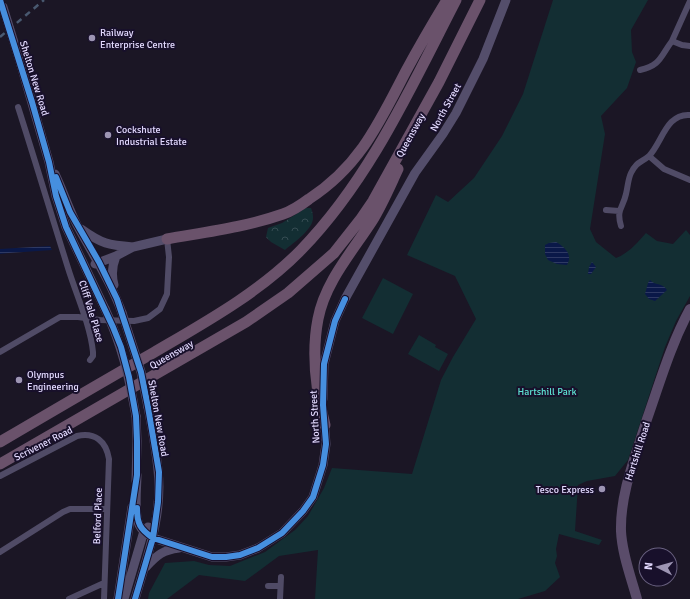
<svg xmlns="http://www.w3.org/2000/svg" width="690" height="599" font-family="Signika,sans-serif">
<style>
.forest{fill:url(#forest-crowns)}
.green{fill:#132e33}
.water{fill:url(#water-rules)}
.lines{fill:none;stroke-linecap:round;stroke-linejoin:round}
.street{stroke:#504b66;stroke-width:6}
.secondary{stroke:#544e6b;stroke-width:9}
.primary{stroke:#5a4c6a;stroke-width:10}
.highway{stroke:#6a526b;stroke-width:11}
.rail{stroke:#495970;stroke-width:2.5;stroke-dasharray:6 5;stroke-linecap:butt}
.secondary-bridge{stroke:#544e6b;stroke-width:9}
.cycleway-casing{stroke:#18102b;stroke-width:8}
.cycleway{stroke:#468fdf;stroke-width:6}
.poi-dot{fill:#9d95b3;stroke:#18102b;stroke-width:1.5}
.labels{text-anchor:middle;stroke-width:4;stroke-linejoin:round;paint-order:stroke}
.poi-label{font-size:10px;fill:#e3daff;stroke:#18102b;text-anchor:start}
.street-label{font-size:10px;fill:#e3daff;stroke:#18102b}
.park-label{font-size:10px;fill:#5fe6d6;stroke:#18102b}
</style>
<defs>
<pattern id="forest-crowns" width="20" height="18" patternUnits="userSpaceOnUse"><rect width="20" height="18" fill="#132e33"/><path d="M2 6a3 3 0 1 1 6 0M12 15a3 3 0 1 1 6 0" fill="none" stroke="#354c52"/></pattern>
<pattern id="water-rules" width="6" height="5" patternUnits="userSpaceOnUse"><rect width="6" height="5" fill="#0a1848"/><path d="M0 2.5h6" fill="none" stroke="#2e3963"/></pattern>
</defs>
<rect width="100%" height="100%" fill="#1b1625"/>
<path class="forest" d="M306 208H311C312 211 313 214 313 217 314 229 293 243 285 250L271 242 266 237 268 228 282 223Z"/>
<path class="green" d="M553 0H648L631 30 632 52 636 62 627 88 601 116 605 134 590 229 596 242 616 258C629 253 637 243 646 233L657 241 673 244 686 230 690 235V296L676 321 665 347 628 460 615 476 587 481 578 485 575 531 602 540 599 545 559 534 556 549 557 556 555 563 560 577 545 591 518 599H315L318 550 279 556 245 581 199 575 167 599H148L149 593 165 563 194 561 209 565 230 566 265 552 295 530 308 516 324 488 332 468 412 474 441 380 453 357 476 319 455 276 407 255 436 195 448 202 474 178 502 136 523 94Z
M383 278 413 294 393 334 362 318Z
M419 335 436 345 435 347 448 354 439 371 408 354Z"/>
<path class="water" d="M556 242C565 247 573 255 567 265L557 264 548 260 545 254V245L549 243Z
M50 246 52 250 9 253 0 254V249Z
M592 262 596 267 591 274H588L589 267Z
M650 280C655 286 662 282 667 290L655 301 649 299 645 294 648 283Z"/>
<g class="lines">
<path class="street" d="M690 1 672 41 682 45 690 46
M640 70C661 65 660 57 672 41
M18 107C35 160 51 214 68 268 76 294 90 324 93 352V356L90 360
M649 156 664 169 690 180
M606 210 619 211
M621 226C616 209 623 208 626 194 628 186 628 179 631 173 637 161 641 163 649 156 662 143 666 113 690 115
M0 352 60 317H78L100 320 134 321 148 318 160 309 167 294 169 257 167 239
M0 476 77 436C95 432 106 441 109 459L104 599
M0 552 63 512 70 509H107
M268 586H280
M69 599 104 583
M280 599 281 577"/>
<path class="secondary" d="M21 65 49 162 56 196 66 227 105 309
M55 174C63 191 69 209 77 225 93 255 111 282 122 313
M81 229C102 244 108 245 133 247
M95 264 116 256 133 247 167 239
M114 285C111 274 112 266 116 256
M323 399 324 364 335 321 345 299 415 173 443 134 456 113 483 59 506 0
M136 416 137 441 136 481
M137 475C137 488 133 519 141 528 144 532 149 535 153 538L212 557H226L240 555 258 548 282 533 303 511 313 497 323 465 326 444 324 419
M146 567C157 555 163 550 179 548
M118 599 132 507
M124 599 144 531 148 527
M135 599C147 557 163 515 158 470 156 449 152 428 148 407"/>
<path class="primary" d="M637 599C631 577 622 554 621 531 620 493 636 455 647 419 660 382 671 344 690 309"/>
<path class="highway" d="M167 239C206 232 246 227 283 214 292 211 301 205 309 199 360 166 379 123 406 71 419 47 433 23 447 0
M325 425C316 391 311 355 318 319 325 282 352 252 372 221 382 205 390 186 398 169
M0 442C51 412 102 382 153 353 204 323 259 293 301 250 370 179 411 87 456 0
M0 464 246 322 288 293 334 253 360 220 373 201 439 82 480 0"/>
<path class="rail" d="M0 37 44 0"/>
<path class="secondary-bridge" d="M3 7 21 65
M105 309C122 345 129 377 136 416
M122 313 141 372 148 407"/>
<g class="cycleway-casing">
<path id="cycleway" d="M0 0 32 102 49 162 56 196 66 227 113 327 121 347 129 377 136 416 137 441V475L118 599
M56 177 70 212 99 262 117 299 141 372 148 407 159 472 158 502 153 538 135 599
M137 508C137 524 140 529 153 538L212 557H226L240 555 258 548 282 533 303 511 313 497 323 465 326 444 323 405 324 364 335 321 345 299"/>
</g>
<use href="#cycleway" class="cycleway"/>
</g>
<g class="poi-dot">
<circle cx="92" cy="38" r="4"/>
<circle cx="108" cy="135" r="4"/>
<circle cx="19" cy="380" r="4"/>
<circle cx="602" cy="489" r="4"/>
</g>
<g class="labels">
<g class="poi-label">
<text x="100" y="36">Railway<tspan x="100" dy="12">Enterprise Centre</tspan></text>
<text x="116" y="133">Cockshute<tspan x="116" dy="12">Industrial Estate</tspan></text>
<text x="27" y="378">Olympus<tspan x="27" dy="12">Engineering</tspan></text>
<text x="594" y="493" text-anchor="end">Tesco Express</text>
</g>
<g class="street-label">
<text transform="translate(35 78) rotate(73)" y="4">Shelton New Road</text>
<text transform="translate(445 107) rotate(-61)" y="4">North Street</text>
<text transform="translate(410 135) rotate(-61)" y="4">Queensway</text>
<text transform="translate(92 311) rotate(73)" y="4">Cliff Vale Place</text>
<text transform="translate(171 354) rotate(-30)" y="4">Queensway</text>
<text transform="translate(314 417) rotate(-93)" y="4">North Street</text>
<text transform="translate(159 418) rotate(80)" y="4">Shelton New Road</text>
<text transform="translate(43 443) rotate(-27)" y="4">Scrivener Road</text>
<text transform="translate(637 451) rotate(-72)" y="4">Hartshill Road</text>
<text transform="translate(97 516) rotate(-88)" y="4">Belford Place</text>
</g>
<g class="park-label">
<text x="547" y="395">Hartshill Park</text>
</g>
</g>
<g transform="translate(658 567) rotate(276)"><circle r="19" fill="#18102b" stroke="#696180"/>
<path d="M0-3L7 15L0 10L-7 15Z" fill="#9d95b3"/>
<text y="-6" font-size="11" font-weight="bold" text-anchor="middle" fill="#e3daff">N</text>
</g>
</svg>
